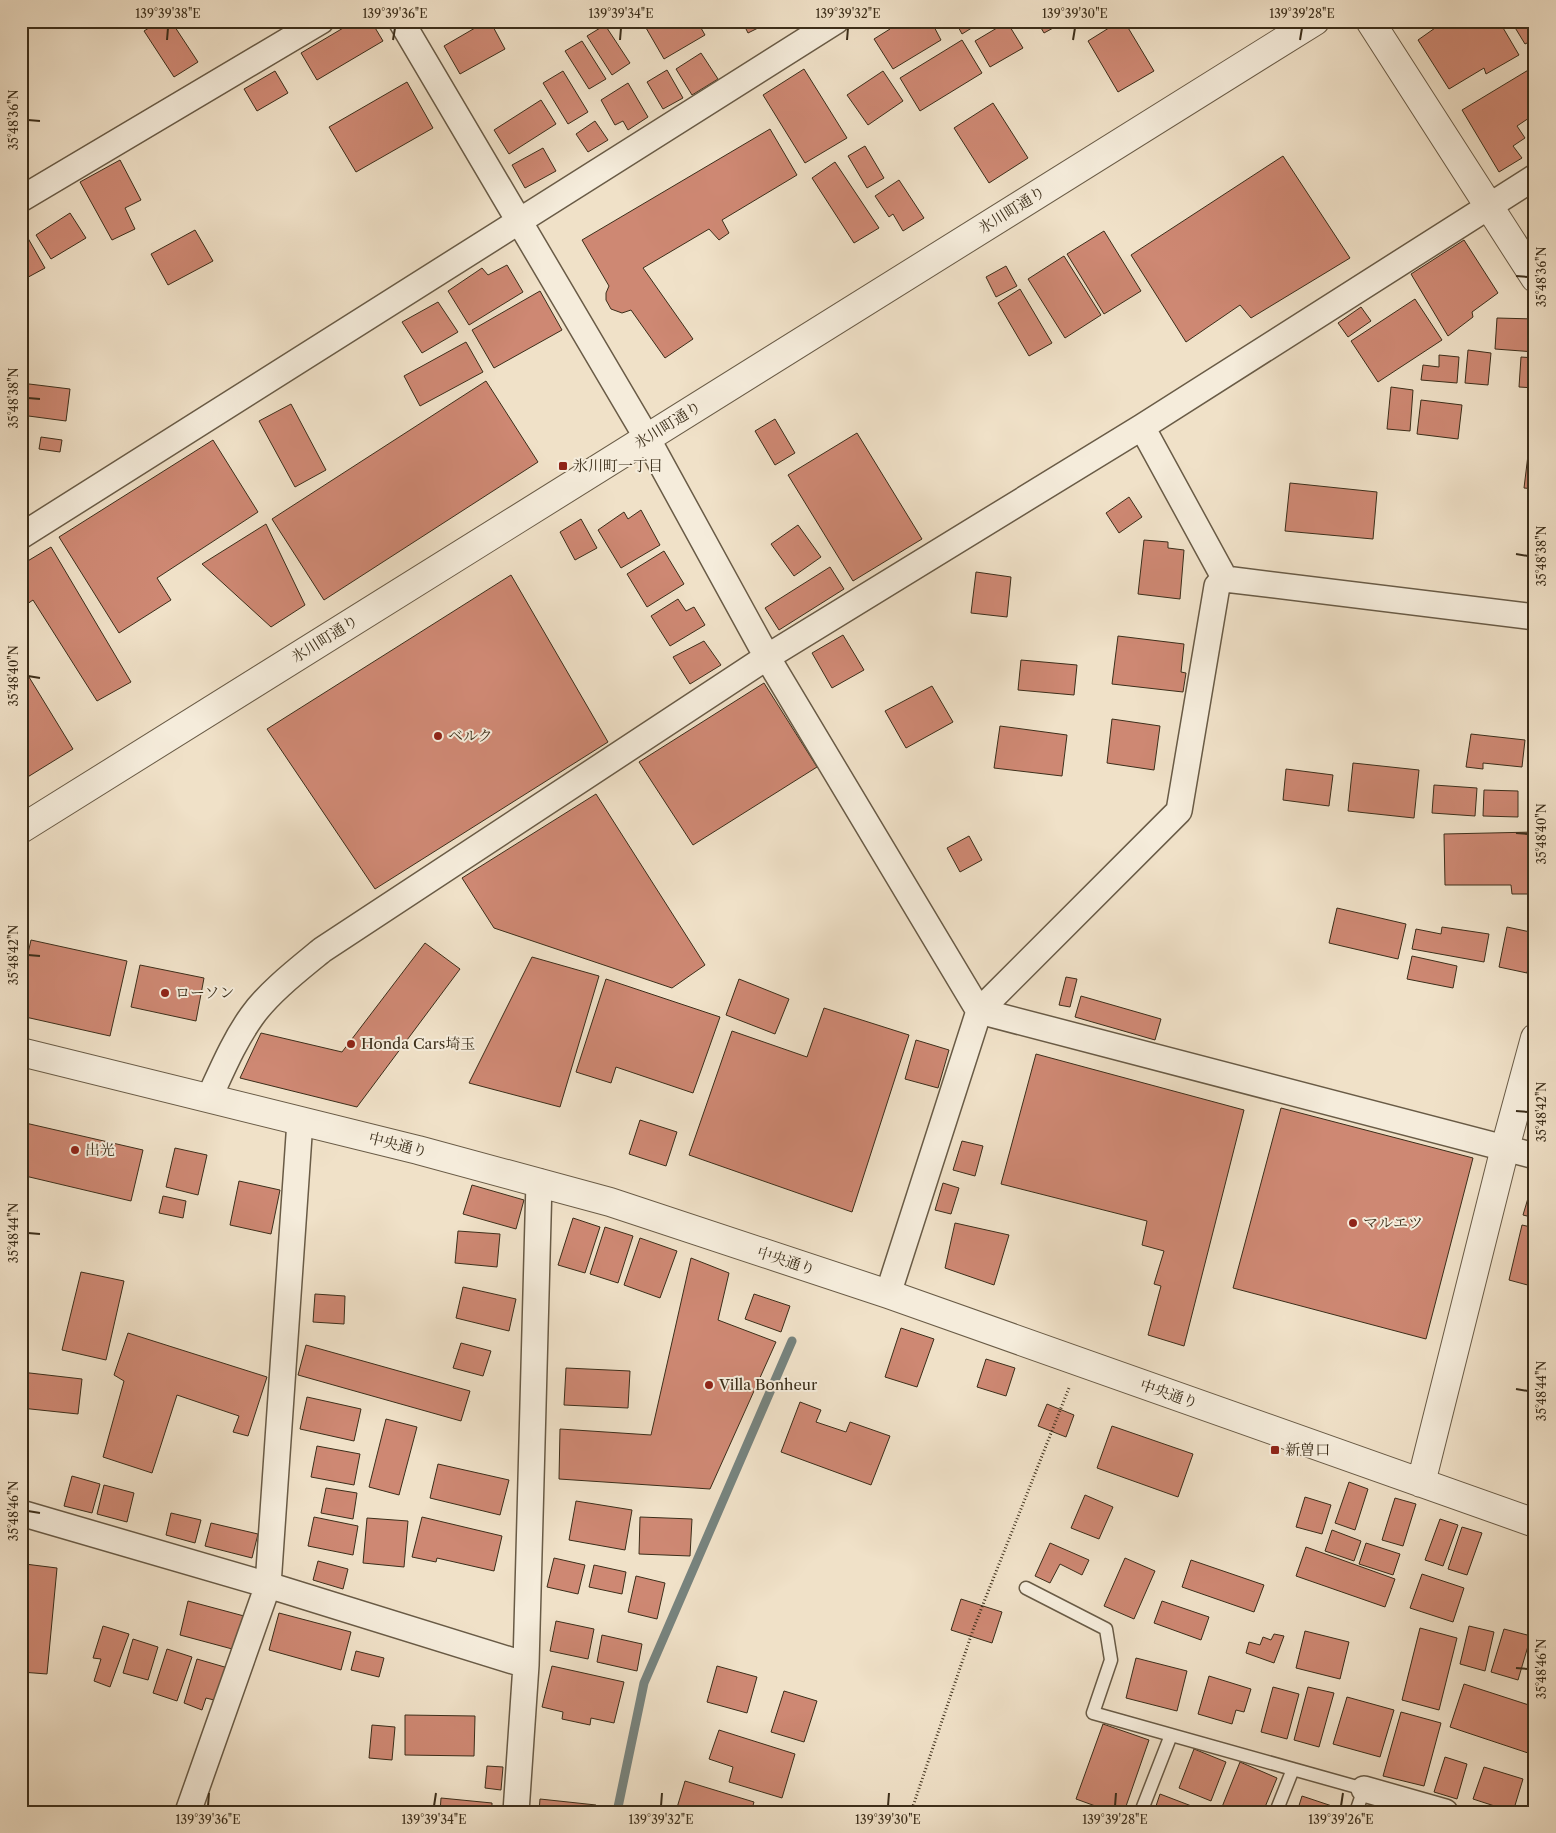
<svg xmlns="http://www.w3.org/2000/svg" width="1556" height="1833" font-family="'Libre Caslon Text','Noto Serif JP',serif">
<style>
.lines{fill:none;stroke-linecap:round;stroke-linejoin:round}
.stream{stroke:#77837e;stroke-width:9}
.building{fill:#ce8873;stroke:#3c2e1a}
.service-casing{stroke:#695b46;stroke-width:15}
.minor-casing{stroke:#695b46;stroke-width:28}
.tertiary-casing{stroke:#695b46;stroke-width:30}
.path{stroke:#3c2e1a;stroke-width:3;stroke-dasharray:1 2.5;stroke-linecap:butt}
.service{stroke:#f5ecdb;stroke-width:12}
.minor{stroke:#f5ecdb;stroke-width:25}
.tertiary{stroke:#f5ecdb;stroke-width:28}
.ticks{fill:none;stroke:#3c2e1a;stroke-width:2}
.poi-dot{fill:#8f2418;stroke:#f5ecdb;stroke-width:2}
.labels{text-anchor:middle;stroke-width:4;stroke-linejoin:round;paint-order:stroke}
.street-label{font-size:15px;fill:#3c2e1a;stroke:#f5ecdb}
.poi-label{font-size:15px;fill:#3c2e1a;stroke:#f5ecdb;text-anchor:start}
.neatline{fill:none;stroke:#3c2e1a;stroke-width:2}
.ticks-label{font-size:12px;text-anchor:middle;fill:#3c2e1a}
</style>
<rect width="100%" height="100%" fill="#f0e1c8"/>
<filter id="stains"><feTurbulence type="fractalNoise" baseFrequency=".004" numOctaves="4"/><feColorMatrix values="0 0 0 0 .2 0 0 0 0 .09 0 0 0 0 .02 0 0 0 .5 -.17"/></filter>
<radialGradient id="worn" r=".72"><stop offset=".6" stop-color="#630" stop-opacity="0"/><stop offset="1" stop-color="#630" stop-opacity=".3"/></radialGradient>
<g class="lines">
<path class="stream" d="M617 1812 644 1683 792 1341"/>
</g>
<path class="building" d="M160 21H171L198 62 174 77 144 31Z
M355 21H371L383 41 317 80 301 53Z
M487 21H490L505 49 460 74 444 46Z
M642 21H697L705 35 664 59Z
M742 21H759L762 26 748 33Z
M886 21H931L941 40 893 69 874 39 890 29Z
M955 21H983L962 34Z
M1037 21H1066L1044 33Z
M1120 21H1124L1154 71 1118 92 1088 41Z
M1445 21H1460L1463 27 1473 21H1499L1519 55 1486 74 1484 68 1449 89 1418 40Z
M1511 21H1535V39L1525 44Z
M1007 22 1023 48 990 67 975 41Z
M605 25 630 63 612 75 587 36Z
M962 40 982 73 920 111 900 78Z
M582 41 606 79 589 89 565 51Z
M701 53 718 79 692 95 676 69Z
M804 69 847 138 805 163 763 95Z
M1530 69 1535 78V114L1517 126 1525 138 1513 146 1522 158 1499 172 1462 110Z
M667 70 683 98 663 109 647 82Z
M275 71 288 93 257 111 244 89Z
M563 71 588 112 568 124 543 83Z
M883 71 903 101 868 125 847 95Z
M407 82 433 128 356 172 329 127Z
M628 83 648 117 628 130 623 121 615 125 601 100Z
M541 100 556 124 509 154 494 130Z
M993 103 1028 158 989 183 954 128Z
M595 121 608 140 588 152 576 134Z
M770 129 797 175 722 220 729 233 719 240 709 229 643 268 693 339 665 358 631 310 622 313 611 309 606 300V293L609 286 582 240Z
M865 146 884 178 867 188 848 156Z
M543 148 556 171 525 188 512 165Z
M1283 156 1350 258 1251 318 1240 305 1186 342 1131 255Z
M120 160 141 200 125 208 135 229 112 240 80 182Z
M835 162 879 228 854 243 812 178Z
M899 180 924 218 903 231 893 214 889 217 875 196Z
M70 213 86 238 51 259 36 235Z
M21 226 45 268 21 281Z
M195 230 213 261 168 285 151 254Z
M1104 231 1141 291 1104 314 1067 254Z
M1464 240 1498 293 1472 312 1473 317 1448 336 1411 274Z
M1064 256 1101 315 1065 338 1028 279Z
M507 265 523 292 469 325 448 291 482 268 488 275Z
M1006 266 1017 286 996 297 986 277Z
M1020 289 1052 343 1029 356 998 303Z
M540 291 562 330 494 368 472 330Z
M1415 299 1442 340 1378 382 1351 341Z
M438 302 458 332 422 353 402 322Z
M1361 307 1371 321 1348 337 1338 323Z
M1497 318 1534 319 1532 332 1535 333V352L1495 349Z
M466 342 483 372 420 406 404 376Z
M1468 350 1491 353 1488 385 1465 383Z
M1439 355 1459 357 1457 383 1421 380 1423 365 1439 367Z
M1521 357 1535 358V388L1519 387Z
M486 381 538 462 324 600 272 519Z
M21 383 70 389 66 421 21 415Z
M1391 387 1413 390 1410 431 1387 429Z
M1421 400 1462 405 1458 439 1417 434Z
M291 404 326 470 295 487 259 421Z
M775 419 795 453 775 465 755 431Z
M857 433 922 539 853 581 788 475Z
M41 437 62 440 60 452 39 449Z
M213 440 258 512 157 578 171 600 119 633 59 537Z
M1528 455 1535 456V489L1524 488Z
M1290 483 1377 492 1373 539 1285 531Z
M1129 497 1142 517 1119 533 1106 513Z
M641 510 660 545 621 568 598 530 624 512 628 519Z
M581 519 597 548 575 560 560 532Z
M266 524 305 605 271 627 202 564Z
M798 525 821 557 794 576 771 544Z
M1144 540 1168 542V548L1184 550 1180 599 1138 594Z
M51 547 131 682 97 701 33 600 21 608V565Z
M664 551 684 584 647 607 627 574Z
M830 567 844 589 779 630 765 608Z
M976 572 1011 577 1007 617 971 613Z
M511 575 608 742 375 889 267 729Z
M678 599 686 611 694 607 705 625 670 646 651 616Z
M843 635 864 670 832 688 812 653Z
M1118 636 1184 644 1181 672 1186 673 1183 692 1112 684Z
M704 641 721 665 690 684 673 657Z
M1021 660 1077 665 1074 695 1018 690Z
M21 664 73 749 26 778 21 769Z
M764 683 817 767 693 845 639 762Z
M932 686 953 722 906 748 885 711Z
M1112 719 1160 726 1154 770 1107 763Z
M1000 726 1067 735 1062 776 994 768Z
M1471 734 1525 740 1522 767 1483 763V769L1466 767Z
M1353 763 1419 770 1414 818 1348 811Z
M1286 769 1333 775 1329 806 1283 800Z
M1434 785 1477 788 1475 816 1432 813Z
M1484 790 1518 791V817L1483 816Z
M596 794 705 965 672 988 494 928 462 878Z
M1535 832V884H1530V894H1512L1511 885H1445L1444 834Z
M969 836 982 860 960 872 947 848Z
M1337 908 1406 924 1398 959 1329 943Z
M1442 927 1489 934 1484 962 1412 949 1416 929 1441 934Z
M1507 927 1535 933 1527 973 1499 967Z
M31 940 127 961 110 1036 21 1016V985Z
M425 943 460 969 357 1107 240 1078 261 1033 342 1052Z
M1412 956 1457 966 1453 988 1407 979Z
M532 957 599 976 560 1107 469 1083Z
M140 965 204 978 196 1021 131 1007Z
M1066 977 1077 979 1070 1007 1059 1005Z
M606 979 720 1017 693 1093 616 1067 611 1083 576 1072Z
M739 979 789 999 775 1034 726 1015Z
M1081 996 1161 1019 1155 1040 1075 1017Z
M824 1008 909 1035 852 1212 689 1155 732 1031 807 1057Z
M916 1040 949 1050 938 1088 905 1079Z
M1036 1054 1244 1110 1184 1346 1148 1335 1161 1286 1154 1284 1164 1251 1142 1245 1147 1221 1001 1184Z
M1281 1108 1473 1158 1426 1339 1233 1288Z
M640 1120 677 1132 666 1166 629 1154Z
M21 1122 143 1150 131 1201 21 1175Z
M962 1141 983 1146 975 1176 953 1170Z
M175 1148 207 1155 198 1195 166 1187Z
M1534 1178H1535V1218L1523 1215Z
M239 1181 280 1190 271 1234 230 1225Z
M943 1183 959 1188 951 1214 935 1210Z
M472 1185 524 1200 516 1229 463 1214Z
M163 1196 186 1201 183 1218 159 1213Z
M573 1218 600 1227 585 1273 558 1265Z
M955 1223 1009 1235 994 1285 945 1268Z
M1522 1225 1535 1228V1287L1509 1280Z
M605 1227 633 1236 618 1283 590 1274Z
M458 1231 500 1234 497 1267 455 1263Z
M640 1238 677 1251 660 1298 624 1285Z
M691 1258 729 1273 718 1320 776 1342 710 1489 559 1479 560 1429 651 1435Z
M81 1272 124 1281 106 1360 62 1350Z
M463 1287 516 1299 509 1331 456 1318Z
M315 1294 345 1296 344 1324 313 1322Z
M754 1294 790 1306 781 1332 745 1319Z
M901 1328 934 1339 917 1387 885 1377Z
M128 1333 267 1377 248 1436 233 1432 239 1416 177 1395 152 1473 103 1457 124 1381 114 1375Z
M461 1343 491 1351 483 1376 453 1368Z
M306 1345 470 1391 461 1421 298 1375Z
M986 1359 1015 1368 1006 1396 977 1387Z
M566 1368 630 1371 628 1408 564 1405Z
M21 1372 82 1379 78 1414 21 1408Z
M307 1397 361 1409 354 1441 300 1429Z
M800 1402 821 1410 816 1422 846 1432 850 1422 890 1436 871 1485 781 1452Z
M1047 1404 1074 1415 1066 1437 1038 1426Z
M386 1419 417 1427 399 1495 369 1487Z
M1112 1426 1193 1454 1178 1497 1097 1468Z
M317 1446 360 1454 354 1485 311 1477Z
M438 1464 509 1480 500 1515 430 1498Z
M72 1476 100 1484 92 1513 64 1506Z
M1349 1482 1368 1489 1355 1530 1335 1523Z
M104 1485 134 1493 127 1522 97 1514Z
M326 1488 357 1493 353 1519 321 1513Z
M1085 1495 1113 1507 1099 1539 1071 1528Z
M1305 1497 1331 1505 1322 1534 1296 1527Z
M1395 1498 1416 1504 1403 1546 1382 1540Z
M576 1501 632 1510 625 1550 569 1540Z
M171 1513 201 1520 195 1543 166 1535Z
M314 1517 358 1526 353 1555 308 1546Z
M422 1517 502 1536 494 1571 437 1558 436 1562 412 1557Z
M640 1517 692 1519 690 1556 639 1554Z
M367 1518 408 1521 404 1567 363 1563Z
M1440 1519 1458 1525 1443 1566 1425 1560Z
M211 1523 258 1534 252 1558 205 1546Z
M1462 1527 1482 1533 1467 1575 1448 1569Z
M1332 1530 1361 1541 1354 1561 1325 1551Z
M1050 1543 1089 1560 1082 1575 1060 1564 1050 1583 1035 1576Z
M1366 1543 1400 1554 1393 1575 1359 1564Z
M1306 1547 1395 1579 1385 1607 1296 1576Z
M554 1558 585 1565 578 1594 547 1587Z
M1125 1558 1155 1571 1134 1619 1104 1606Z
M1191 1560 1264 1585 1254 1612 1182 1587Z
M318 1561 348 1569 343 1589 313 1580Z
M25 1564 57 1568 47 1674 21 1672V1598Z
M594 1565 626 1572 622 1594 589 1587Z
M1422 1574 1464 1588 1453 1622 1410 1608Z
M636 1576 665 1583 657 1619 628 1612Z
M961 1599 1002 1612 992 1643 951 1630Z
M188 1601 244 1616 236 1650 180 1635Z
M1162 1601 1209 1617 1201 1640 1154 1623Z
M279 1613 351 1632 341 1670 269 1650Z
M556 1621 594 1629 588 1659 550 1651Z
M103 1626 129 1634 110 1687 94 1681 101 1659 93 1658Z
M1469 1626 1494 1632 1485 1671 1460 1664Z
M1420 1628 1457 1638 1439 1710 1402 1700Z
M1504 1629 1531 1636 1518 1680 1491 1672Z
M1305 1631 1349 1642 1340 1679 1296 1668Z
M1274 1634 1284 1636 1274 1663 1246 1653 1249 1642 1260 1645 1263 1637 1271 1640Z
M602 1635 642 1644 637 1671 597 1662Z
M133 1639 158 1647 148 1680 123 1673Z
M167 1649 192 1657 177 1701 153 1693Z
M356 1651 384 1658 379 1677 351 1670Z
M1136 1658 1187 1671 1177 1711 1126 1698Z
M197 1659 228 1668 218 1701 206 1698 202 1710 184 1703Z
M552 1666 624 1682 614 1723 591 1718 590 1725 562 1719 563 1712 542 1707Z
M717 1666 757 1677 747 1713 707 1702Z
M1209 1676 1251 1689 1244 1712 1236 1710 1232 1724 1198 1714Z
M1464 1684 1535 1707V1741L1531 1754 1450 1727Z
M1273 1687 1299 1694 1287 1739 1261 1732Z
M1308 1687 1334 1693 1319 1747 1294 1740Z
M784 1691 817 1701 804 1742 771 1732Z
M1347 1697 1394 1710 1380 1757 1333 1744Z
M1401 1712 1441 1723 1424 1786 1383 1776Z
M405 1715 475 1716 474 1756 405 1755Z
M21 1717 28 1718 21 1791Z
M1103 1724 1149 1740 1124 1812H1112L1076 1799Z
M372 1725 395 1727 392 1760 369 1758Z
M719 1730 795 1754 782 1798 729 1782 733 1767 709 1759Z
M1194 1749 1226 1762 1211 1801 1179 1788Z
M1445 1757 1467 1764 1457 1799 1434 1792Z
M1240 1762 1277 1778 1263 1812H1220Z
M487 1766 503 1767 501 1790 485 1788Z
M1484 1767 1523 1779 1513 1812 1473 1799Z
M685 1781 754 1802 751 1812 676 1811Z
M1160 1794 1202 1810V1812H1154Z
M1302 1796 1341 1809 1340 1812H1297Z
M441 1798 492 1803V1812H440Z
M540 1799 596 1805V1812H539Z"/>
<g class="lines">
<g class="service-casing">
<path id="service" d="M1026 1588 1106 1629 1111 1660 1093 1713 1364 1789 1356 1812
M1141 1812 1171 1735
M1276 1812 1293 1769"/>
</g>
<g class="minor-casing">
<path id="minor" d="M401 21 647 438 767 657 979 1011 1535 1156
M21 199 321 21
M1142 427 1225 579 1535 617
M21 536 836 21
M209 1098C222 1070 234 1041 252 1016 269 992 299 969 322 950L767 657 1142 427 1535 177
M888 1294 979 1011 1179 811 1217 586 1225 579
M21 1513 268 1585 526 1665
M1364 1789 1445 1812
M188 1812 268 1585 300 1121
M516 1812 526 1665 539 1182"/>
</g>
<g class="tertiary-casing">
<path id="tertiary" d="M1370 21 1535 278
M21 829 1315 21
M21 1052 418 1150 610 1202 888 1294 1535 1523
M1421 1483 1505 1148 1535 1038"/>
</g>
<path class="path" d="M911 1812 974 1627 1069 1388"/>
<use href="#service" class="service"/>
<use href="#minor" class="minor"/>
<use href="#tertiary" class="tertiary"/>
</g>
<path class="ticks" d="M167 40 168 28M393 40 395 28M620 40 621 28M847 40 848 28M1073 40 1075 28M1300 40 1302 28M28 120 40 121M1516 276 1528 277M28 398 40 399M1516 554 1528 556M28 676 40 678M1516 833 1528 834M28 955 40 956M1516 1111 1528 1112M28 1233 40 1234M1516 1389 1528 1391M28 1511 40 1513M1516 1668 1528 1669M208 1806 209 1793M434 1806 436 1793M661 1806 662 1793M888 1806 889 1793M1115 1806 1116 1793M1341 1806 1343 1793"/>
<g class="poi-dot">
<rect x="558" y="461" width="10" height="10" rx="2.5"/>
<circle cx="438" cy="736" r="5"/>
<circle cx="165" cy="993" r="5"/>
<circle cx="351" cy="1044" r="5"/>
<circle cx="75" cy="1150" r="5"/>
<circle cx="1353" cy="1223" r="5"/>
<circle cx="709" cy="1385" r="5"/>
<rect x="1270" y="1445" width="10" height="10" rx="2.5"/>
</g>
<g class="labels">
<g class="street-label">
<text transform="translate(1012 210) rotate(-32)" y="5">氷川町通り</text>
<text transform="translate(668 425) rotate(-32)" y="5">氷川町通り</text>
<text transform="translate(325 639) rotate(-32)" y="5">氷川町通り</text>
<text transform="translate(398 1145) rotate(14)" y="5">中央通り</text>
<text transform="translate(786 1261) rotate(18)" y="5">中央通り</text>
<text transform="translate(1169 1394) rotate(19)" y="5">中央通り</text>
</g>
<g class="poi-label">
<text x="573" y="471">氷川町一丁目</text>
<text x="448" y="741">ベルク</text>
<text x="175" y="998">ローソン</text>
<text x="361" y="1049">Honda Cars埼玉</text>
<text x="85" y="1155">出光</text>
<text x="1363" y="1228">マルエツ</text>
<text x="719" y="1390">Villa Bonheur</text>
<text x="1285" y="1455">新曽口</text>
</g>
</g>
<rect width="1556" height="1833" fill="none" stroke="#f0e1c8" stroke-width="55"/>
<rect x="28" y="28" width="1500" height="1778" class="neatline"/>
<g class="ticks-label">
<text x="168" y="18">139°39'38"E</text>
<text x="395" y="18">139°39'36"E</text>
<text x="621" y="18">139°39'34"E</text>
<text x="848" y="18">139°39'32"E</text>
<text x="1075" y="18">139°39'30"E</text>
<text x="1302" y="18">139°39'28"E</text>
<text transform="translate(14 120) rotate(-90)" y="4">35°48'36"N</text>
<text transform="translate(1542 277) rotate(-90)" y="4">35°48'36"N</text>
<text transform="translate(14 398) rotate(-90)" y="4">35°48'38"N</text>
<text transform="translate(1542 556) rotate(-90)" y="4">35°48'38"N</text>
<text transform="translate(14 676) rotate(-90)" y="4">35°48'40"N</text>
<text transform="translate(1542 834) rotate(-90)" y="4">35°48'40"N</text>
<text transform="translate(14 955) rotate(-90)" y="4">35°48'42"N</text>
<text transform="translate(1542 1112) rotate(-90)" y="4">35°48'42"N</text>
<text transform="translate(14 1233) rotate(-90)" y="4">35°48'44"N</text>
<text transform="translate(1542 1391) rotate(-90)" y="4">35°48'44"N</text>
<text transform="translate(14 1511) rotate(-90)" y="4">35°48'46"N</text>
<text transform="translate(1542 1669) rotate(-90)" y="4">35°48'46"N</text>
<text x="208" y="1824">139°39'36"E</text>
<text x="434" y="1824">139°39'34"E</text>
<text x="661" y="1824">139°39'32"E</text>
<text x="888" y="1824">139°39'30"E</text>
<text x="1115" y="1824">139°39'28"E</text>
<text x="1341" y="1824">139°39'26"E</text>
</g>
<rect width="100%" height="100%" filter="url(#stains)"/>
<rect width="100%" height="100%" fill="url(#worn)"/>
</svg>
